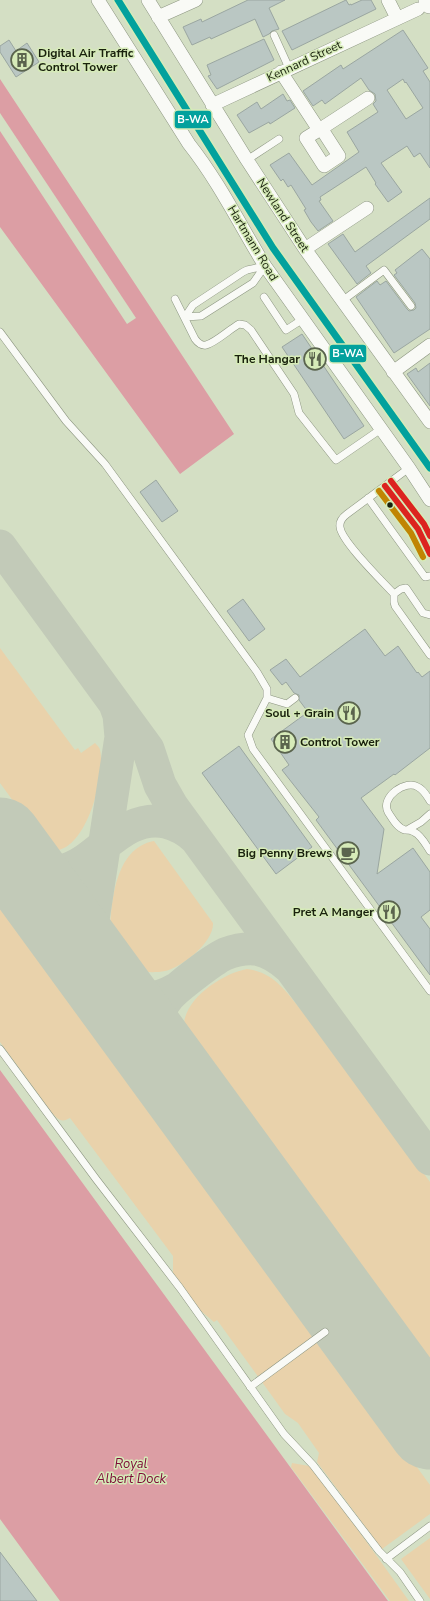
<svg xmlns="http://www.w3.org/2000/svg" width="430" height="1601" font-family="'Nunito Sans',sans-serif">
<style>
.green{fill:#e9d2ab}
.water{fill:#dc9ea4}
.pier{fill:#d4dfc4}
.lines{fill:none;stroke-linecap:round;stroke-linejoin:round}
.taxiway{stroke:#c2cab8;stroke-width:33}
.runway{stroke:#c2cab8;stroke-width:83}
.building{fill:#bac7c3;stroke:#9aa6a1;fill-rule:evenodd}
.lane-casing{stroke:#8c9580;stroke-width:8}
.street-casing{stroke:#8c9580;stroke-width:14}
.primary-casing{stroke:#8c9580;stroke-width:22}
.lane{stroke:#f9faf6;stroke-width:7}
.street{stroke:#f9faf6;stroke-width:13}
.primary{stroke:#f9faf6;stroke-width:21}
.bus-1-casing{stroke:#d6ebb8;stroke-width:9}
.bus-2-casing{stroke:#d6ebb8;stroke-width:9}
.bus-3-casing{stroke:#d6ebb8;stroke-width:9}
.bus-1{stroke:#dc241f;stroke-width:6}
.bus-2{stroke:#c08503;stroke-width:6}
.bus-3{stroke:#dc241f;stroke-width:6}
.rail-1-casing{stroke:#d6ebb8;stroke-width:10}
.rail-1{stroke:#02a19d;stroke-width:7}
.bus-dot{fill:#19210d;stroke:#d6ebb8;stroke-width:1.5}
.labels{text-anchor:middle;stroke-width:3;stroke-linejoin:round;paint-order:stroke}
.poi-label{font-size:12px;font-weight:bold;fill:#19210d;stroke:#d6ebb8;text-anchor:end}
.street-label{font-size:12px;fill:#19210d;stroke:#d6ebb8}
.water-label{font-size:13px;font-style:italic;fill:#7e0938;stroke:#d6ebb8}
.line-badge{stroke:#d6ebb8;stroke-width:1.5}
.badge-label{font-size:11px;text-anchor:middle;font-weight:bold;fill:#fff}
</style>
<rect width="100%" height="100%" fill="#d4dfc4"/>
<path class="green" d="M0 648 75 750 78 748 81 753 95 743C97 745 100 748 100 750 106 776 85 858 49 850L0 783Z
M154 841 213 923C214 942 182 967 165 971 155 973 146 972 136 971L110 934C111 902 115 848 154 841Z
M0 896 319 1333 259 1378 217 1320 214 1322 201 1311 173 1273V1256L70 1118C61 1123 59 1120 52 1113L0 1042Z
M247 969C273 972 286 991 301 1010L304 1009 430 1182V1364L423 1363 187 1040C171 1007 219 974 247 969Z
M322 1337 430 1485V1514L382 1549 317 1462 319 1453 298 1423 285 1414 262 1382Z
M292 1463 309 1466 335 1498 409 1601H390L291 1467Z
M430 1538V1599L401 1559Z"/>
<path class="water" d="M0 79 234 434 180 474 0 227Z
M0 1070 388 1601H60L0 1519Z"/>
<path class="pier" d="M0 113 136 318 127 324 0 131Z"/>
<g class="lines">
<path class="taxiway" d="M0 546 148 749 160 785 172 806 430 1159
M8 850C82 916 102 809 166 822 177 825 187 830 195 838
M96 970 91 951 90 939 121 737 119 715 115 704
M102 979C127 998 147 1006 176 989
M163 1062C159 1049 154 1038 156 1024 158 1015 161 1006 167 999 174 989 214 959 225 954 233 951 246 948 255 949 267 951 280 959 289 967
M390 1373C402 1384 414 1391 430 1393"/>
<path class="runway" d="M0 839 430 1428"/>
</g>
<path class="building" d="M248 0H285L269 8 279 29 272 31 269 34 263 37 255 19 211 39 210 37 192 45 183 27 201 19 202 22Z
M346 0 349 5 351 4V5L362 0H371L376 9 292 50 282 31Z
M403 30 428 68 423 71 430 82V168L420 153 414 157 407 146 381 163 402 192 388 202 375 184 376 183 366 167 320 197 321 200 319 201 333 221 318 231 311 222 304 210 306 209 291 185 288 187 283 179 281 181 270 165 289 153 312 185 359 152 347 132 378 112 373 104 376 101 375 94 369 90 361 78 325 104 322 100 313 106 303 91 341 65 343 69ZM403 79 405 83 406 82 423 108 406 119 387 90Z
M264 39 274 60 217 89 208 76 211 75 207 65Z
M9 40 16 51 27 43 39 62 16 77 0 52V46Z
M283 94 287 101 290 100 295 108 270 124 269 122 249 133 237 115 257 102 261 109Z
M430 198V219L366 266 371 273 357 284 328 244 343 234 355 252Z
M422 249 430 259V329L394 353 356 297 377 281 380 285 386 281 407 309 409 311 414 310 416 308 415 303 394 275 397 273 395 270Z
M302 334 364 426 344 439 282 347Z
M430 363V406L407 374 416 368 418 372Z
M156 480 178 511 162 522 140 492Z
M243 599 265 629 249 641 227 611Z
M365 629 385 656 398 646 417 673 418 672 422 677 430 671V748L395 775 394 774 361 798 384 829 377 874 413 848 430 872V910L421 917 430 929V975L316 820 319 817 282 770 289 765 271 739 308 712 299 700V695L294 693 286 682 282 685 270 670 286 659 300 677Z
M239 746 312 847 276 874 202 773Z
M0 1552 37 1601H0Z"/>
<g class="lines">
<g class="lane-casing">
<path id="lane" d="M274 35 289 68
M247 160 279 139
M264 297 286 330 303 319
M175 299 195 339C198 343 201 346 206 345 215 343 230 329 239 324L245 325 251 330 294 394 299 413 336 460 381 429
M342 301 384 270 411 306
M185 317 201 316 253 283 265 266
M185 317 193 305 243 272 247 270 265 266
M0 332 66 421 105 464 257 672 267 689V698L248 735 253 749 430 991
M385 486 418 529 430 554
M368 498 425 577 430 576
M394 594C383 582 341 541 340 527 339 521 343 517 347 514L409 468
M430 615 423 613 406 588 401 589 394 594V602L395 606 430 655
M267 698 287 704 295 698
M430 801C427 796 424 790 418 787 406 779 380 797 388 812 392 818 397 828 405 830 408 830 411 830 414 832 421 835 426 845 430 851
M407 830 421 822 430 814
M0 1049 96 1179 180 1288 284 1434 313 1465 379 1551 400 1572 420 1601
M250 1387 325 1332
M386 1559 430 1526"/>
</g>
<g class="street-casing">
<path id="street" d="M98 0 189 144C219 182 240 225 265 266L409 468 430 500
M148 0 247 160 305 249 430 422
M388 0 397 18
M158 17 196 0
M281 72 319 130 368 98
M212 105 418 9
M319 130 306 138 324 166 339 156 321 128
M305 249 367 208
M393 372 430 345"/>
</g>
<g class="primary-casing">
<path id="primary" d="M429 0 430 3"/>
</g>
<use href="#lane" class="lane"/>
<use href="#street" class="street"/>
<use href="#primary" class="primary"/>
<g class="bus-1-casing">
<path id="bus-1" d="M385 486 418 529 430 554"/>
</g>
<g class="bus-2-casing">
<path id="bus-2" d="M379 491 411 533 423 557"/>
</g>
<g class="bus-3-casing">
<path id="bus-3" d="M391 481 424 524 430 536"/>
</g>
<use href="#bus-1" class="bus-1"/>
<use href="#bus-2" class="bus-2"/>
<use href="#bus-3" class="bus-3"/>
<g class="rail-1-casing">
<path id="rail-1" d="M118 0 273 248 430 468"/>
</g>
<use href="#rail-1" class="rail-1"/>
</g>
<defs>
<g id="building-ring" transform="scale(1.15)"><circle r="9.5" fill="#d6ebb8" stroke="#5a644d" stroke-width="1.5"/><path d="M-4-6H4V6H1V3H-1V6H-4ZM-2.5-4.3h1.7v1.8h-1.7ZM.8-4.3h1.7v1.8H.8ZM-2.5-1h1.7V.8h-1.7ZM.8-1h1.7V.8H.8Z" fill="#5a644d"/></g>
<g id="restaurant-ring" transform="scale(1.15)"><circle r="9.5" fill="#d6ebb8" stroke="#5a644d" stroke-width="1.5"/><path d="M-5-6h1v4h1v-4h1v4h1v-4h1v5L-1.5 .5V6h-2V.5L-5-1ZM5-6V6H3V1.5H1.5Q1.5-4 5-6Z" fill="#5a644d"/></g>
<g id="cafe-ring" transform="scale(1.15)"><circle r="9.5" fill="#d6ebb8" stroke="#5a644d" stroke-width="1.5"/><path d="M-5.5-4.5H6V0H3Q3 3.5 0 3.5H-2.5Q-5.5 3.5-5.5 0ZM3-3.2v2h1.7v-2ZM-6 4.5H4V6H-6Z" fill="#5a644d"/></g>
</defs>
<g fill-rule="evenodd">
<use href="#building-ring" x="22" y="60"/>
<use href="#restaurant-ring" x="315" y="359"/>
<use href="#restaurant-ring" x="349" y="713"/>
<use href="#building-ring" x="285" y="742"/>
<use href="#cafe-ring" x="348" y="853"/>
<use href="#restaurant-ring" x="389" y="912"/>
</g>
<circle class="bus-dot" cx="390" cy="505" r="3.5"/>
<g class="labels">
<g class="poi-label">
<text x="38" y="57" text-anchor="start">Digital Air Traffic<tspan x="38" dy="14">Control Tower</tspan></text>
<text x="300" y="363">The Hangar</text>
<text x="334" y="717">Soul + Grain</text>
<text x="300" y="746" text-anchor="start">Control Tower</text>
<text x="332" y="857">Big Penny Brews</text>
<text x="374" y="916">Pret A Manger</text>
</g>
<g class="street-label">
<text transform="translate(304 61) rotate(-25)" y="4">Kennard Street</text>
<text transform="translate(283 215) rotate(57)" y="4">Newland Street</text>
<text transform="translate(253 243) rotate(59)" y="4">Hartmann Road</text>
</g>
<g class="water-label">
<text x="131" y="1468">Royal<tspan x="131" dy="15">Albert Dock</tspan></text>
</g>
</g>
<g class="line-badge">
<rect x="174" y="110" width="38" height="19" rx="4" fill="#02a19d"/>
<rect x="329" y="344" width="38" height="19" rx="4" fill="#02a19d"/>
</g>
<g class="badge-label">
<text x="193" y="123">B-WA</text>
<text x="348" y="357">B-WA</text>
</g>
</svg>
